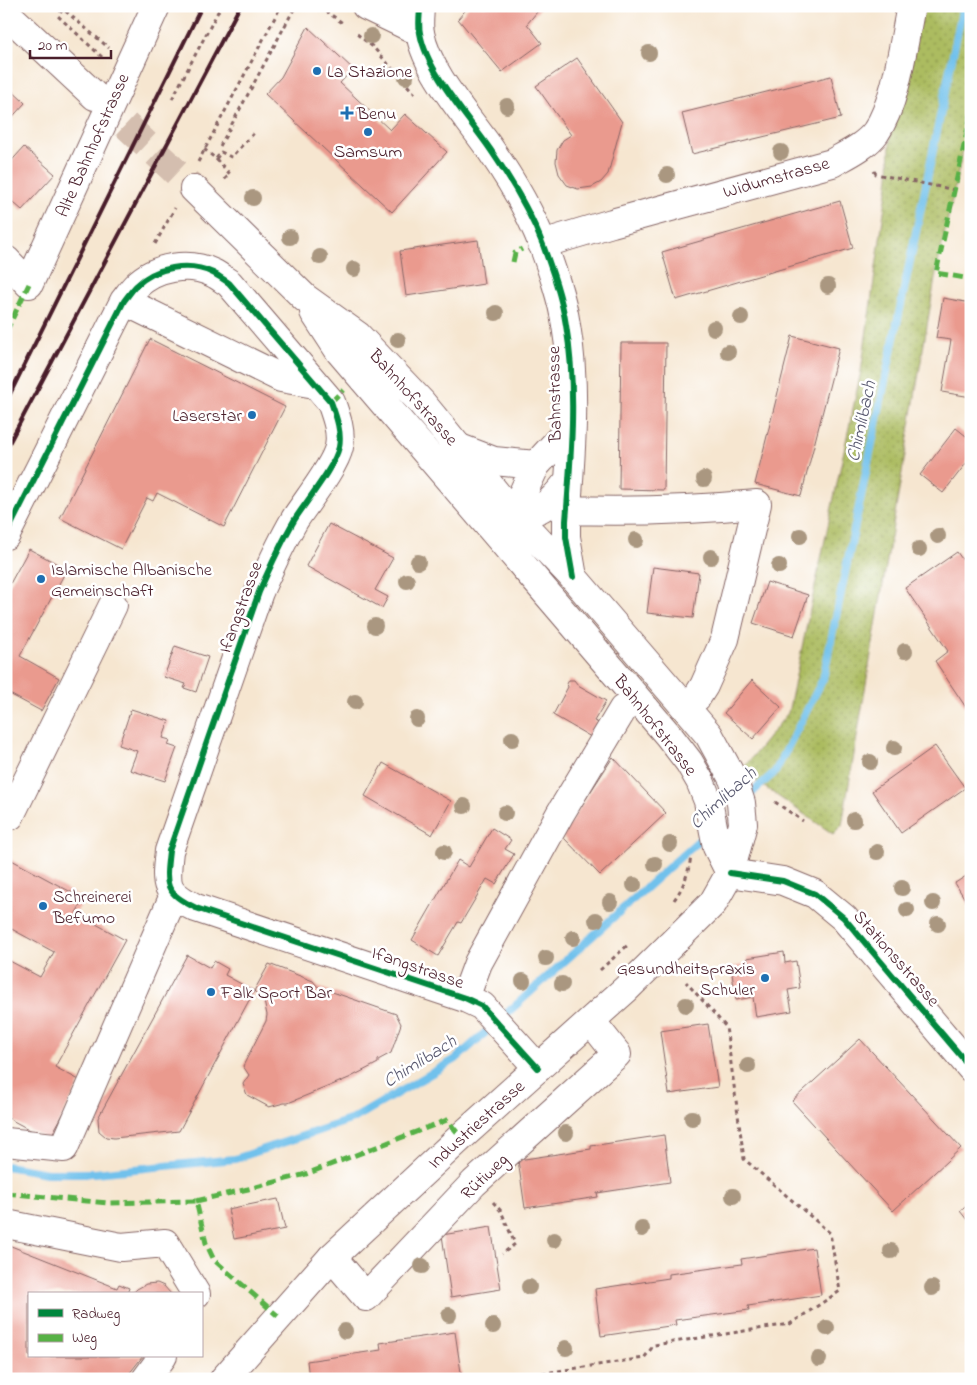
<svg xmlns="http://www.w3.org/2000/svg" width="977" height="1385" font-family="'Indie Flower',sans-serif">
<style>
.grass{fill:url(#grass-dots);stroke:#7b6e46}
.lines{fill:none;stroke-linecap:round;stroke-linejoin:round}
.stream{stroke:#71c1ec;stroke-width:8}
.building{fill:#ea9a8e}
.major-tunnel{stroke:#d4beaf;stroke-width:28;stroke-dasharray:28 14;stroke-linecap:butt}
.minor-casing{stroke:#866565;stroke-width:30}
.major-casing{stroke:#866565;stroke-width:30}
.path{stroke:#866565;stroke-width:3;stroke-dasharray:4 4;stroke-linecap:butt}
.minor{stroke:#fff;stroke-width:28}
.major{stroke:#fff;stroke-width:28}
.rail{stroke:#4a1f2b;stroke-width:4}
.quiet{stroke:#57b146;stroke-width:5;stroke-dasharray:10 5;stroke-linecap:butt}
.cycleway-casing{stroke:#fff;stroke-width:9}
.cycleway{stroke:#00873e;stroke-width:6}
.tree{fill:#aa9780}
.poi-dot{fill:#1f6fb2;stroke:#fff;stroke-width:2}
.labels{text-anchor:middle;stroke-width:5;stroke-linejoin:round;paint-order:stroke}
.poi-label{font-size:18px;fill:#4a1f2b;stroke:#fff;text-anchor:start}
.street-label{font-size:18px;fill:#4a1f2b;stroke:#fff}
.water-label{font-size:19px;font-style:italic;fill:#58586f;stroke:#fff}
</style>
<defs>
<pattern id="grass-dots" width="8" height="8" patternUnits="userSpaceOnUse" patternTransform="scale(1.25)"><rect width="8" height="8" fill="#acbc60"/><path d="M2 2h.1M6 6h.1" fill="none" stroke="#8e984f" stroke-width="1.8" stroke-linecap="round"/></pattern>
</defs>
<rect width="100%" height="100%" fill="#fff"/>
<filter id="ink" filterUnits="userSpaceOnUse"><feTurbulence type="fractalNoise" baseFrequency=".02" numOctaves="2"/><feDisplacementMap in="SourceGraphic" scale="10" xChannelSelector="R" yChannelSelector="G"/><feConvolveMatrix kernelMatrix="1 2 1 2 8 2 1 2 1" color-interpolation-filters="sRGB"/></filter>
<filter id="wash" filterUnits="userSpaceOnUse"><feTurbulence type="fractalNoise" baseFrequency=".0096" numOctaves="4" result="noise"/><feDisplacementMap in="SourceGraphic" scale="20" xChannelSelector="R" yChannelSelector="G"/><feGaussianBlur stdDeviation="1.12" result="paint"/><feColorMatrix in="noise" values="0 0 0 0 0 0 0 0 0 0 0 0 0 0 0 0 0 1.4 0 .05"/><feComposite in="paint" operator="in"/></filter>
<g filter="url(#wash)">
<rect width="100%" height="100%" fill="#f6e6d0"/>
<path class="grass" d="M911 6H971V114L936 273 842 825 833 834 741 771 788 713 861 371 889 177 891 102Z"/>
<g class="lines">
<path class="stream" d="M746 798 775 772 823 679 963 6
M6 1166 47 1173H95L235 1159 353 1119 456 1059 708 832"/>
</g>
<g id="blocks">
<path class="building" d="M469 6H542L527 24 542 43 502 72 458 19Z
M308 27 353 69 340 83 390 130 405 114 447 152 392 212 265 94 281 77Z
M577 58 622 122 608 174 601 182 592 187 578 189 567 185 559 174 556 162 557 150 563 140 571 135 536 86Z
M831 76 841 118 692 154 682 113Z
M6 85 25 103 6 124Z
M24 147 55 174 22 210 6 196V167Z
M840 201 853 248 676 300 662 252Z
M478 240 484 284 406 296 400 251Z
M943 298 971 303V397L942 392 951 340 936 338Z
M792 336 839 348 801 496 755 484Z
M150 339 285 407 224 527 157 493 153 501 147 498 121 549 60 518Z
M621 343H666L664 490 619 489Z
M956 428 971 440V457L943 493 920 475Z
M329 524 393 558 375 590 388 597 382 608 306 566Z
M29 549 67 569 20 656 59 678 41 711 6 692V591Z
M957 552 971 572V715L935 661 948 651 905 588Z
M653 567 699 573 693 618 647 613Z
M767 582 808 595 794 636 753 623Z
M175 646 208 657 196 692 184 688 186 684 164 677Z
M569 680H574L578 685 606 701 594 721 599 723 591 737 553 715 568 687 567 684Z
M752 680 781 707 753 739 724 713Z
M131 709 169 721 163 738 170 740 168 745 177 748 165 781 130 770 137 751 119 745Z
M935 746 965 788 901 833 872 791Z
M613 757 666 813 600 875 562 836Z
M383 763 451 801 432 835 365 796Z
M492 828 511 840 505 849 514 854 496 884 487 879 461 923 458 922 438 956 412 940 458 860 469 867Z
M6 857 84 899 76 913 125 940 55 1067 81 1081 49 1140 6 1117V959L40 977 54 952 6 926Z
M971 873V909L955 883Z
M784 952 785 963 796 961 800 988 788 990 792 1011 756 1017 753 997 736 1000 731 967 748 964 747 958Z
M187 955 210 968 214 961 228 969 225 975 254 991 179 1131 114 1138 106 1137 99 1131 98 1118Z
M269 964 313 981 318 987 396 1014 401 1024 391 1053 378 1060V1063L349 1078 288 1103H284L269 1107 247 1095 243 1084 249 1075 243 1066 266 1021 267 1015 264 1001 254 991Z
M708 1024 718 1087 669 1094 660 1031Z
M860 1039 961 1148 893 1211 792 1101Z
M664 1135 670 1182 597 1193 598 1197 525 1208 518 1160 591 1149V1146Z
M278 1199 285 1229 234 1239 228 1209Z
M971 1203V1225L960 1211Z
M491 1227 501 1289 451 1297 442 1235Z
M6 1244 117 1288 119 1284 129 1288 127 1294H29V1356H143L125 1379H6Z
M814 1248 821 1295 748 1306 749 1310 675 1320 676 1325 601 1336 595 1289 669 1278V1274L742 1264 741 1259Z
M157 1283 164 1286 171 1294H132L137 1289 146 1284Z
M455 1332 462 1379H309L307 1361 381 1350 380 1343Z"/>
</g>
</g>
<g filter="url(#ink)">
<use href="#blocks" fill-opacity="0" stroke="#866565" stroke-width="1"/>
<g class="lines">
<path class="major-tunnel" d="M95 96 194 189"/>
<g class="minor-casing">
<path id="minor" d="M366 6 420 32
M420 6C420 15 418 24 420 33 427 72 467 116 490 149 510 178 530 211 543 245 552 270 562 298 566 325 577 389 571 456 566 521V537L573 577
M542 244 612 223 832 163C846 155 866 146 876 132 897 101 903 44 911 6
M6 260 29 284 156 6
M124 301 281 378 315 384
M460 448 494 461 536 465
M567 510C631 512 694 510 757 504L725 639 704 686 697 697 685 707
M499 515C538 513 545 512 569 480
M6 535 124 301C128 296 132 290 136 286 155 267 189 261 213 273 219 276 224 280 229 283L331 402C336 416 342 432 339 447 335 466 306 502 295 519 281 543 270 567 259 592L169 851C165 886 164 892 196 908L465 998 482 1006 538 1068
M509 536 513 514 536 465 571 427
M6 815 10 816 113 605
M465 998 478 963 560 814 623 709
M6 1142 64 1148 174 895
M6 1224 121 1247 165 1243 196 1294
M332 1257 366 1297 474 1183 617 1054 591 1021
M146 1379 163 1356"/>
</g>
<g class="major-casing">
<path id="major" d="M6 13 95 96
M194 189 305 298 358 336 421 402 513 514 573 577 709 735 733 779 741 803 743 824 730 873 713 903 626 989 461 1137 332 1257 224 1379
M314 312 340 352 669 736 689 762 700 781 708 801 717 847 730 873
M730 873 783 881 815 894 844 918 971 1068"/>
</g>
<path class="path" d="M285 6 294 9
M319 6 344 24
M357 34 373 47 415 94
M102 57 58 16 63 9 109 48
M172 99 221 6
M220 146 294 9 299 6
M204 149 216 159 221 152 231 157 255 132
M216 159 230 174 224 180
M198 162 281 6
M874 171 876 174 955 190
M155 244 175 208
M775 802 803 821
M674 900C684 886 688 874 691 857
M600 970 629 944
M493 1202 501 1211 515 1244 502 1254
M519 1379 531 1375 644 1358 654 1345 790 1324 840 1291 830 1233 744 1159 726 1027 686 982"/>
<use href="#minor" class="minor"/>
<use href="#major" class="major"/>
<path class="rail" d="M6 402 202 6
M6 449 240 6"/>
<path class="quiet" d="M971 114 936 273 971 279
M513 262 515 253 522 249
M6 332 29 284
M331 402 343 390
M6 1193 107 1203 196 1201 206 1243 214 1260 278 1316
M196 1201 248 1189 306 1174 447 1120 461 1137"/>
<g class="cycleway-casing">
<path id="cycleway" d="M420 6C420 15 418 24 420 33 427 72 467 116 490 149 510 178 530 211 543 245 552 270 562 298 566 325 577 389 571 456 566 521V537L573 577
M6 535 124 301C128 296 132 290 136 286 155 267 189 261 213 273 219 276 224 280 229 283L331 402C336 416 342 432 339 447 335 466 306 502 295 519 281 543 270 567 259 592L169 851C165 886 164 892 196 908L465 998 482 1006 538 1068
M730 873 783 881 815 894 844 918 971 1068"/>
</g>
<use href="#cycleway" class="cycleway"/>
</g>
<g class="tree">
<circle cx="371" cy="36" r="8"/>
<circle cx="649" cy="53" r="8"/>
<circle cx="406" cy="77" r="8"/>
<circle cx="507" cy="106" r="8"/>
<circle cx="781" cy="152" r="8"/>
<circle cx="667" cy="175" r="8"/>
<circle cx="253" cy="198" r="8"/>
<circle cx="290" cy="237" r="8"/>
<circle cx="320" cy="257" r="8"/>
<circle cx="354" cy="269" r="8"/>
<circle cx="828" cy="286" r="8"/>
<circle cx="496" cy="313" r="8"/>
<circle cx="741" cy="317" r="8"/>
<circle cx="714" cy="328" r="8"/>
<circle cx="398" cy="340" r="8"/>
<circle cx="728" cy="352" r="8"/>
<circle cx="704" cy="479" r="8"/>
<circle cx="800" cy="536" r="8"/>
<circle cx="938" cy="536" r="8"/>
<circle cx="636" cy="540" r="8"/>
<circle cx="919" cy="549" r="8"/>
<circle cx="711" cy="557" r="8"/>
<circle cx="418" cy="562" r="8"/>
<circle cx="779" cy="566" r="8"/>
<circle cx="407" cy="581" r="8"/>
<circle cx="375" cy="626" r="8"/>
<circle cx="905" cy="651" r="8"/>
<circle cx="355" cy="702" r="8"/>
<circle cx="417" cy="719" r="8"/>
<circle cx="512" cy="739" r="8"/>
<circle cx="894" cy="748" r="8"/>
<circle cx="870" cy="762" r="8"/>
<circle cx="464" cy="806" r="8"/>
<circle cx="505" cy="813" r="8"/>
<circle cx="854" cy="820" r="8"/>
<circle cx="670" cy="844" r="8"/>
<circle cx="444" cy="852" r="8"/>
<circle cx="877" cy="852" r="8"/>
<circle cx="655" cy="864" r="8"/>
<circle cx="634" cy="885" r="8"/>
<circle cx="902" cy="888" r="8"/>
<circle cx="610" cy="902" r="8"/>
<circle cx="933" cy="903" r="8"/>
<circle cx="907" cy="910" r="8"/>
<circle cx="596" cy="920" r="8"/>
<circle cx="938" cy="924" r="8"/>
<circle cx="573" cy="938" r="8"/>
<circle cx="546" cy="958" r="8"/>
<circle cx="523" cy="981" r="8"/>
<circle cx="562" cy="984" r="8"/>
<circle cx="686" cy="1005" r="8"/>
<circle cx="748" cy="1066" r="8"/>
<circle cx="692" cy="1118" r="8"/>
<circle cx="566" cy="1133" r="8"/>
<circle cx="733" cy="1196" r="8"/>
<circle cx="642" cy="1229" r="8"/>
<circle cx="554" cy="1240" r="8"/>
<circle cx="891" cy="1251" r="8"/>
<circle cx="422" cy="1266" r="8"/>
<circle cx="529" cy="1287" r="8"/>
<circle cx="932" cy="1288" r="8"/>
<circle cx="449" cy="1315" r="8"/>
<circle cx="493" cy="1326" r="8"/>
<circle cx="827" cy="1328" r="8"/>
<circle cx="345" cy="1331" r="8"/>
<circle cx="566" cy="1348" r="8"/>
<circle cx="819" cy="1359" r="8"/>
</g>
</g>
<g class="poi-dot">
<circle cx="317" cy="71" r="5"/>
<path d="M344.5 105.5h5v5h5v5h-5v5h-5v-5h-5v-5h5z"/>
<circle cx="368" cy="132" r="5"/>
<circle cx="252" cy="415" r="5"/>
<circle cx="41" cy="579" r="5"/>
<circle cx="43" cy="906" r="5"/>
<circle cx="765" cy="978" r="5"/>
<circle cx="211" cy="992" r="5"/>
</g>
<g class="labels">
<g class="poi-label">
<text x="327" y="77">La Stazione</text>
<text x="357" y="119">Benu</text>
<text x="368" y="157" text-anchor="middle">Samsum</text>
<text x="242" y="421" text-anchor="end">Laserstar</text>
<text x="51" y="575">Islamische Albanische<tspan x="51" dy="21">Gemeinschaft</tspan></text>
<text x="53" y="902">Schreinerei<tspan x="53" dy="21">Befumo</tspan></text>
<text x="755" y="974" text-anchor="end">Gesundheitspraxis<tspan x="755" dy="21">Schuler</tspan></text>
<text x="221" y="998">Falk Sport Bar</text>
</g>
<g class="street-label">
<text transform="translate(92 145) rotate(-66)" y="6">Alte Bahnhofstrasse</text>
<text transform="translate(776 177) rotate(-16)" y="6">Widumstrasse</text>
<text transform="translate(554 394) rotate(-91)" y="6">Bahnstrasse</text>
<text transform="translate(414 397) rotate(48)" y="6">Bahnhofstrasse</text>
<text transform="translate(240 607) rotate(-70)" y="6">Ifangstrasse</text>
<text transform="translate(656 725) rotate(52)" y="6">Bahnhofstrasse</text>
<text transform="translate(897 958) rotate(49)" y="6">Stationsstrasse</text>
<text transform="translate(418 967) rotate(19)" y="6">Ifangstrasse</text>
<text transform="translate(476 1124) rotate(-42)" y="6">Industriestrasse</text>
<text transform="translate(484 1176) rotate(-44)" y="6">Rütiweg</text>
</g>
<g class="water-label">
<text transform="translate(860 421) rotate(-78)" y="7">Chimlibach</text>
<text transform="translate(722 797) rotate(-42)" y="7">Chimlibach</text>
<text transform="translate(419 1060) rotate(-32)" y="7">Chimlibach</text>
</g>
</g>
<rect width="977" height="1385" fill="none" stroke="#fff" stroke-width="25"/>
<rect x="28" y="1292" width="175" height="65" fill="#ffffff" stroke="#b7a5aa"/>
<rect x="38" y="1309" width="25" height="8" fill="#00873e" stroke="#b7a5aa"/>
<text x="72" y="1318" font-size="15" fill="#4a1f2b">Radweg</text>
<rect x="38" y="1334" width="25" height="8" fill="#57b146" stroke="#b7a5aa"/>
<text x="72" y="1342" font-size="15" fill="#4a1f2b">Weg</text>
<path d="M30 50v8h81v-8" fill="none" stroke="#4a1f2b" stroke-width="2.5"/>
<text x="38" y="50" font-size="15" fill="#4a1f2b" stroke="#ffffff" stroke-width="4" paint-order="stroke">20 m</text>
</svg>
